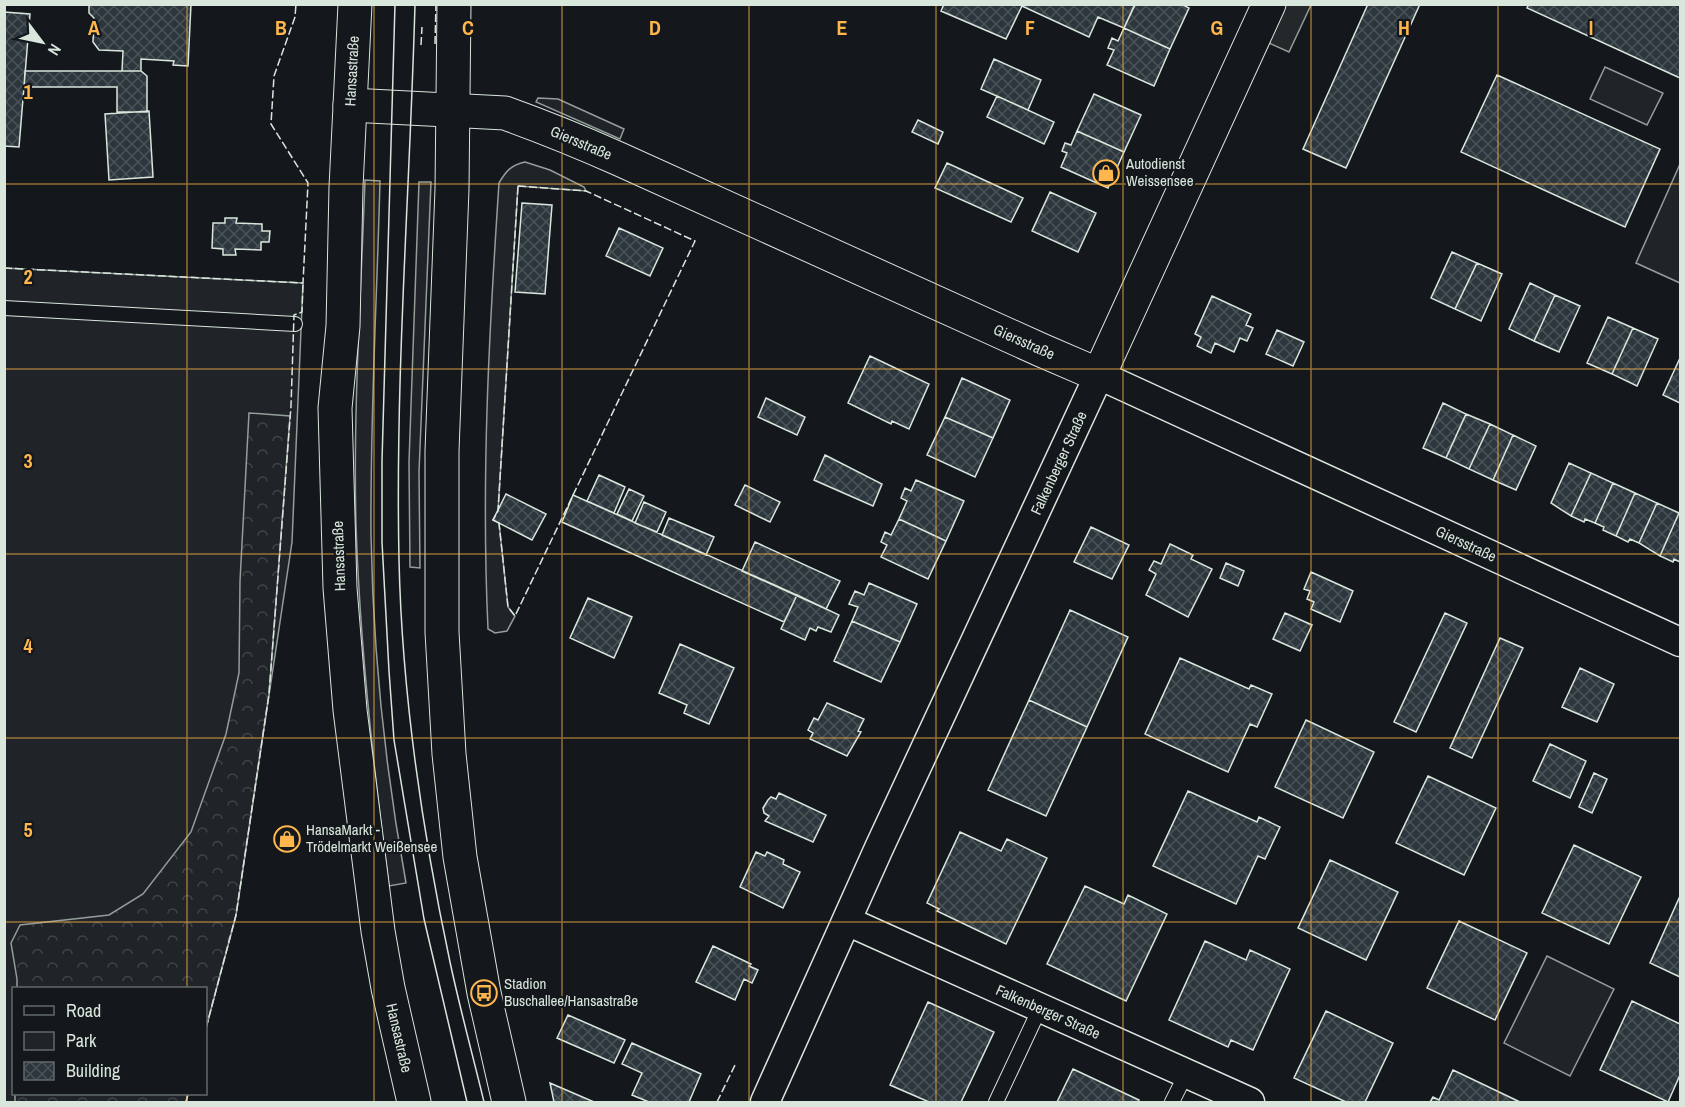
<svg xmlns="http://www.w3.org/2000/svg" width="1685" height="1107" font-family="'Archivo Narrow',sans-serif">
<style>
.green{fill:#202428;stroke:#939e99;stroke-width:1.5}
.forest{fill:url(#forest-crowns);stroke:#939e99;stroke-width:1.5}
.parking{fill:#24282b;stroke:#939e99;stroke-width:1.5}
.building{fill:url(#building-cross-hatch);stroke:#d8e6dc;stroke-width:1.5}
.lines{fill:none;stroke-linecap:round;stroke-linejoin:round}
.service-casing{stroke:#d8e6dc;stroke-width:16}
.minor-casing{stroke:#d8e6dc;stroke-width:31}
.tertiary-casing{stroke:#d8e6dc;stroke-width:35}
.secondary-casing{stroke:#d8e6dc;stroke-width:35}
.service{stroke:#14181c;stroke-width:14}
.minor{stroke:#14181c;stroke-width:28}
.tertiary{stroke:#14181c;stroke-width:33}
.secondary{stroke:#14181c;stroke-width:33}
.tram{stroke:#d8e6dc;stroke-width:1.5}
.fence{stroke:#d8e6dc;stroke-width:1.5;stroke-dasharray:8 3;stroke-linecap:butt}
.grid{fill:none;stroke:#ffb74d;stroke-width:1.5;stroke-opacity:0.55}
.labels{text-anchor:middle;stroke-width:4.5;stroke-linejoin:round;paint-order:stroke}
.street-label{font-size:15px;fill:#d8e6dc;stroke:#14181c}
.poi-label{font-size:15px;fill:#d8e6dc;stroke:#14181c;text-anchor:start}
.grid-label{font-size:20px;text-anchor:middle;font-weight:bold;fill:#ffb74d;stroke:#14181c;stroke-width:4.5;stroke-linejoin:round;paint-order:stroke}
</style>
<defs>
<pattern id="forest-crowns" width="20" height="18" patternUnits="userSpaceOnUse" patternTransform="scale(1.5)"><rect width="20" height="18" fill="#202428"/><path d="M2 6a3 3 0 1 1 6 0M12 15a3 3 0 1 1 6 0" fill="none" stroke="#404447"/></pattern>
<pattern id="building-cross-hatch" width="8" height="8" patternUnits="userSpaceOnUse" patternTransform="scale(1.5)"><rect width="8" height="8" fill="#2c363c"/><path d="M0 0l8 8M0 8l8-8" fill="none" stroke="#4a5358"/></pattern>
</defs>
<rect width="100%" height="100%" fill="#14181c"/>
<path class="green" d="M1605 67 1663 93 1647 125 1590 99Z
M538 98 558 99 624 129 620 139 536 102Z
M525 162 550 170 584 187 586 191 518 186 498 511 493 520 499 523 508 607 515 616 507 631 495 633 488 629C481 479 489 333 499 183 506 171 511 165 525 162Z
M1680 164V283L1636 263Z
M365 180 380 181C377 299 370 417 371 535 373 652 385 768 406 883L389 886C373 766 360 646 356 525 353 410 361 295 365 180Z
M419 182H431L419 472 420 568 410 567 409 462Z
M5 268 303 283 292 542 236 915 206 1028V988H14V1094H188L186 1102H5Z
M1547 956 1614 989 1570 1076 1504 1043Z"/>
<path class="forest" d="M249 413 290 416 269 694 236 915 206 1028V988H17V979L11 943 20 925 109 915 143 894 191 832 226 734 239 673 240 581Z
M15 1094H188L186 1102H15Z"/>
<path class="parking" d="M1286 5H1311L1289 52 1269 43Z"/>
<path class="building" d="M89 4H191L188 66 173 65 174 61 141 59V71H122L123 51 99 50 93 42 94 18 89 13Z
M944 4H1134L1135 5 1124 28 1098 17 1089 37 1022 6 1006 39 941 11Z
M1181 4 1189 8 1170 49 1124 28 1135 4Z
M1368 4H1420L1346 168 1303 149Z
M1529 4H1680V78L1527 8Z
M4 12 30 14 19 147 4 146Z
M1124 28 1170 49 1154 86 1107 65 1114 50 1108 48 1112 38 1118 41Z
M994 59 1041 80 1028 110 981 89Z
M25 71H141L147 76V112H117V87H24Z
M1497 75 1660 149 1625 227 1461 152Z
M1094 94 1141 115 1124 152 1077 131Z
M997 96 1054 122 1044 144 987 117Z
M149 111 153 177 109 180 105 114Z
M918 120 943 132 938 144 912 132Z
M1077 131 1124 152 1108 188 1061 167 1067 153 1062 151 1065 143 1071 145Z
M947 163 1023 198 1011 222 935 188Z
M1050 192 1096 213 1078 252 1032 231Z
M522 203 552 205 545 294 515 292Z
M225 218H237L236 223 262 224V231H270L269 242H261V250L235 249 236 255H223V249L212 248 213 223H225Z
M619 228 663 248 650 276 606 256Z
M1452 252 1477 263 1455 309 1431 298Z
M1477 263 1502 274 1481 321 1455 309Z
M1530 283 1555 295 1534 341 1509 329Z
M1555 295 1580 306 1559 352 1534 341Z
M1212 296 1251 314 1246 325 1253 328 1247 341 1240 338 1234 352 1215 343 1211 353 1197 346 1201 337 1195 334Z
M1608 317 1633 328 1612 374 1587 363Z
M1633 328 1658 339 1637 386 1612 374Z
M1277 330 1304 342 1293 366 1266 354Z
M870 356 929 384 909 429 892 421 891 424 848 403Z
M1680 358V403L1663 395Z
M962 378 1010 400 993 438 945 417Z
M766 398 805 417 797 435 758 417Z
M1443 403 1466 414 1446 458 1423 448Z
M1466 414 1490 424 1469 469 1446 458Z
M945 417 993 438 975 477 927 455Z
M1490 424 1513 435 1493 480 1469 469Z
M1513 435 1536 446 1516 490 1493 480Z
M825 455 882 484 873 506 814 480Z
M1569 463 1591 473 1571 516 1551 503Z
M1591 473 1613 483 1595 523 1585 519 1584 522 1571 516Z
M599 475 625 487 614 513 587 501Z
M916 480 964 501 946 541 899 519 907 501 901 498 905 488 911 491Z
M1613 483 1635 493 1616 536 1603 530 1604 527 1595 523Z
M745 485 780 502 770 522 735 505Z
M629 489 644 496 632 521 617 514Z
M1635 493 1657 503 1639 543 1630 539 1628 542 1616 536Z
M506 494 546 514 532 540 493 520Z
M573 495 797 595 784 622 562 522Z
M644 502 666 512 657 532 635 523Z
M1657 503 1679 513 1660 556 1639 543Z
M1679 513 1680 514V562L1674 559 1673 562 1660 556Z
M669 518 714 537 706 555 662 535Z
M899 519 946 541 928 579 881 557 887 545 881 542 885 532 891 535Z
M1091 527 1129 545 1112 579 1074 562Z
M755 542 840 581 826 609 742 571Z
M1170 544 1193 555 1191 559 1212 569 1188 617 1146 595 1156 574 1149 570 1154 561 1161 564Z
M1226 563 1244 571 1238 586 1220 578Z
M1311 572 1353 591 1340 622 1311 609 1314 602 1307 599 1310 591 1304 589Z
M869 583 917 604 900 642 852 621 858 607 849 604 855 591 864 595Z
M797 595 839 615 831 632 818 627 816 631 810 628 805 640 781 629Z
M588 598 632 617 614 658 570 638Z
M1070 610 1128 637 1087 727 1029 700Z
M1285 613 1312 625 1300 651 1273 639Z
M1445 613 1467 623 1416 732 1394 722Z
M852 621 900 642 881 682 834 661Z
M1500 638 1523 648 1472 758 1450 748Z
M680 644 734 668 709 724 684 713 687 705 659 693Z
M1180 658 1249 689 1251 685 1272 694 1257 727 1250 724 1228 772 1145 734Z
M1580 668 1614 684 1597 722 1562 707Z
M1029 700 1087 727 1046 816 988 790Z
M827 703 864 719 858 731 861 732 847 756 810 739 813 733 808 730 814 718 818 720Z
M1306 720 1374 752 1343 818 1275 787Z
M1550 744 1586 761 1570 798 1533 781Z
M1594 773 1607 779 1592 813 1579 807Z
M1428 776 1496 808 1464 875 1396 843Z
M1188 791 1257 822 1259 817 1280 827 1265 859 1258 856 1236 904 1153 866Z
M779 793 826 815 813 842 765 821 769 816 764 813 763 808 768 800 771 797 776 799Z
M960 832 1001 851 1007 839 1047 858 1006 944 937 911 939 909 927 903Z
M1574 845 1641 877 1609 944 1542 913Z
M756 852 765 856 767 852 784 860 783 864 800 872 783 908 740 887Z
M1330 860 1398 892 1366 960 1298 928Z
M1085 886 1124 904 1128 895 1167 914 1126 1001 1047 964Z
M1680 896V977L1650 963Z
M1459 921 1527 953 1495 1020 1427 988Z
M1205 941 1246 960 1250 950 1290 969 1253 1050 1231 1040 1228 1047 1169 1020Z
M713 946 751 964 749 966 758 970 752 983 744 979 735 1000 696 982Z
M1632 1001 1680 1024V1075L1668 1102 1600 1070Z
M928 1002 994 1032 961 1102H929L890 1085Z
M1326 1011 1393 1043 1365 1102H1346L1294 1078Z
M568 1015 625 1040 614 1063 557 1038Z
M632 1043 701 1074 689 1102H649L632 1095 642 1073 622 1064Z
M1073 1069 1139 1100 1137 1102H1057Z
M1453 1070 1520 1102H1430L1433 1097 1439 1100Z
M550 1083 594 1102H554Z"/>
<g class="lines">
<g class="service-casing">
<path id="service" d="M4 308 295 324
M996 1102 1040 1008
M1172 1102 1186 1074"/>
</g>
<g class="minor-casing">
<path id="minor" d="M847 921 1250 1102
M765 1102 879 848 1099 375 1680 642"/>
</g>
<g class="tertiary-casing">
<path id="tertiary" d="M350 105 505 113C544 127 581 142 619 159L1041 350 1099 375 1269 4"/>
</g>
<g class="secondary-casing">
<path id="secondary" d="M355 4 346 187 343 326 335 408 340 588 350 710 378 931 388 988 414 1102
M454 4 452 189 442 451V632L449 754 460 857 484 993 509 1102"/>
</g>
<use href="#service" class="service"/>
<use href="#minor" class="minor"/>
<use href="#tertiary" class="tertiary"/>
<use href="#secondary" class="secondary"/>
<path class="tram" d="M395 4 382 461V542L389 671 394 740 424 919 467 1102
M415 4C410 189 395 375 399 560 402 695 422 830 450 962 460 1009 473 1056 484 1102"/>
<path class="fence" d="M435 44 436 4
M421 45 422 27
M518 186 586 191 695 241 515 616 508 607 499 523 493 520 498 511Z
M4 268 303 283 308 183 271 124 274 76 295 17 296 4
M206 1028 236 915 269 694 291 406 294 315 302 312 303 283
M186 1102 188 1094
M717 1102 736 1063"/>
</g>
<path class="grid" d="M187 4V988M374 4V1102M562 4V1102M749 4V1102M936 4V1102M1123 4V1102M1311 4V1102M1498 4V1102M4 184H1680M4 369H1680M4 554H1680M4 738H1680M4 922H1680M187 1094V1102"/>
<defs>
<g id="shop-ring" transform="scale(1.35)"><circle r="9.5" fill="#14181c" stroke="#ffb74d" stroke-width="1.5"/><path d="M-5-2.5h2.3a2.7 3.5 0 0 1 5.4 0H5L5.5 6h-11ZM-1.5-2.5h3a1.5 2.3 0 0 0-3 0Z" fill="#ffb74d"/></g>
<g id="bus-ring" transform="scale(1.35)"><circle r="9.5" fill="#14181c" stroke="#ffb74d" stroke-width="1.5"/><path d="M-5-6H5V4H4V6H2V4H-2V6H-4V4H-5ZM-3.5-4V0h7V-4ZM-3.5 1.2v1.5H-2V1.2ZM2 1.2v1.5H3.5V1.2Z" fill="#ffb74d"/></g>
</defs>
<g fill-rule="evenodd">
<use href="#shop-ring" x="1106" y="173"/>
<use href="#shop-ring" x="287" y="839"/>
<use href="#bus-ring" x="484" y="993"/>
</g>
<g class="labels">
<g class="street-label">
<text transform="translate(352 71) rotate(-87)" y="5">Hansastraße</text>
<text transform="translate(581 143) rotate(23)" y="5">Giersstraße</text>
<text transform="translate(1024 342) rotate(24)" y="5">Giersstraße</text>
<text transform="translate(1059 463) rotate(-65)" y="5">Falkenberger Straße</text>
<text transform="translate(1466 544) rotate(25)" y="5">Giersstraße</text>
<text transform="translate(339 556) rotate(-92)" y="5">Hansastraße</text>
<text transform="translate(1048 1012) rotate(24)" y="5">Falkenberger Straße</text>
<text transform="translate(399 1038) rotate(77)" y="5">Hansastraße</text>
</g>
<g class="poi-label">
<text x="1126" y="169">Autodienst<tspan x="1126" dy="17">Weissensee</tspan></text>
<text x="306" y="835">HansaMarkt -<tspan x="306" dy="17">Trödelmarkt Weißensee</tspan></text>
<text x="504" y="989">Stadion<tspan x="504" dy="17">Buschallee/Hansastraße</tspan></text>
</g>
</g>
<g class="grid-label">
<text x="94" y="35">A</text>
<text x="281" y="35">B</text>
<text x="468" y="35">C</text>
<text x="655" y="35">D</text>
<text x="842" y="35">E</text>
<text x="1030" y="35">F</text>
<text x="1217" y="35">G</text>
<text x="1404" y="35">H</text>
<text x="1591" y="35">I</text>
<text x="28" y="99">1</text>
<text x="28" y="284">2</text>
<text x="28" y="468">3</text>
<text x="28" y="653">4</text>
<text x="28" y="837">5</text>
</g>
<rect width="1685" height="1107" fill="none" stroke="#d8e6dc" stroke-width="12"/>
<rect x="12" y="987" width="195" height="108" fill="#14181c" stroke="#626a69" stroke-width="1.5"/>
<rect x="24" y="1006" width="30" height="9" fill="#14181c" stroke="#626a69" stroke-width="1.5"/>
<text x="66" y="1017" font-size="18" fill="#d8e6dc">Road</text>
<rect x="24" y="1032" width="30" height="18" fill="#202428" stroke="#626a69" stroke-width="1.5"/>
<text x="66" y="1047" font-size="18" fill="#d8e6dc">Park</text>
<rect x="24" y="1062" width="30" height="18" fill="url(#building-cross-hatch)" stroke="#626a69" stroke-width="1.5"/>
<text x="66" y="1077" font-size="18" fill="#d8e6dc">Building</text>
<g transform="translate(42 42) rotate(122)" stroke="#14181c" stroke-width="4.5" paint-order="stroke">
<path d="M0-4.5L10 22L0 15L-10 22Z" fill="#d8e6dc"/>
<text y="-9" font-size="16" font-weight="bold" text-anchor="middle" fill="#d8e6dc">N</text>
</g>
</svg>
